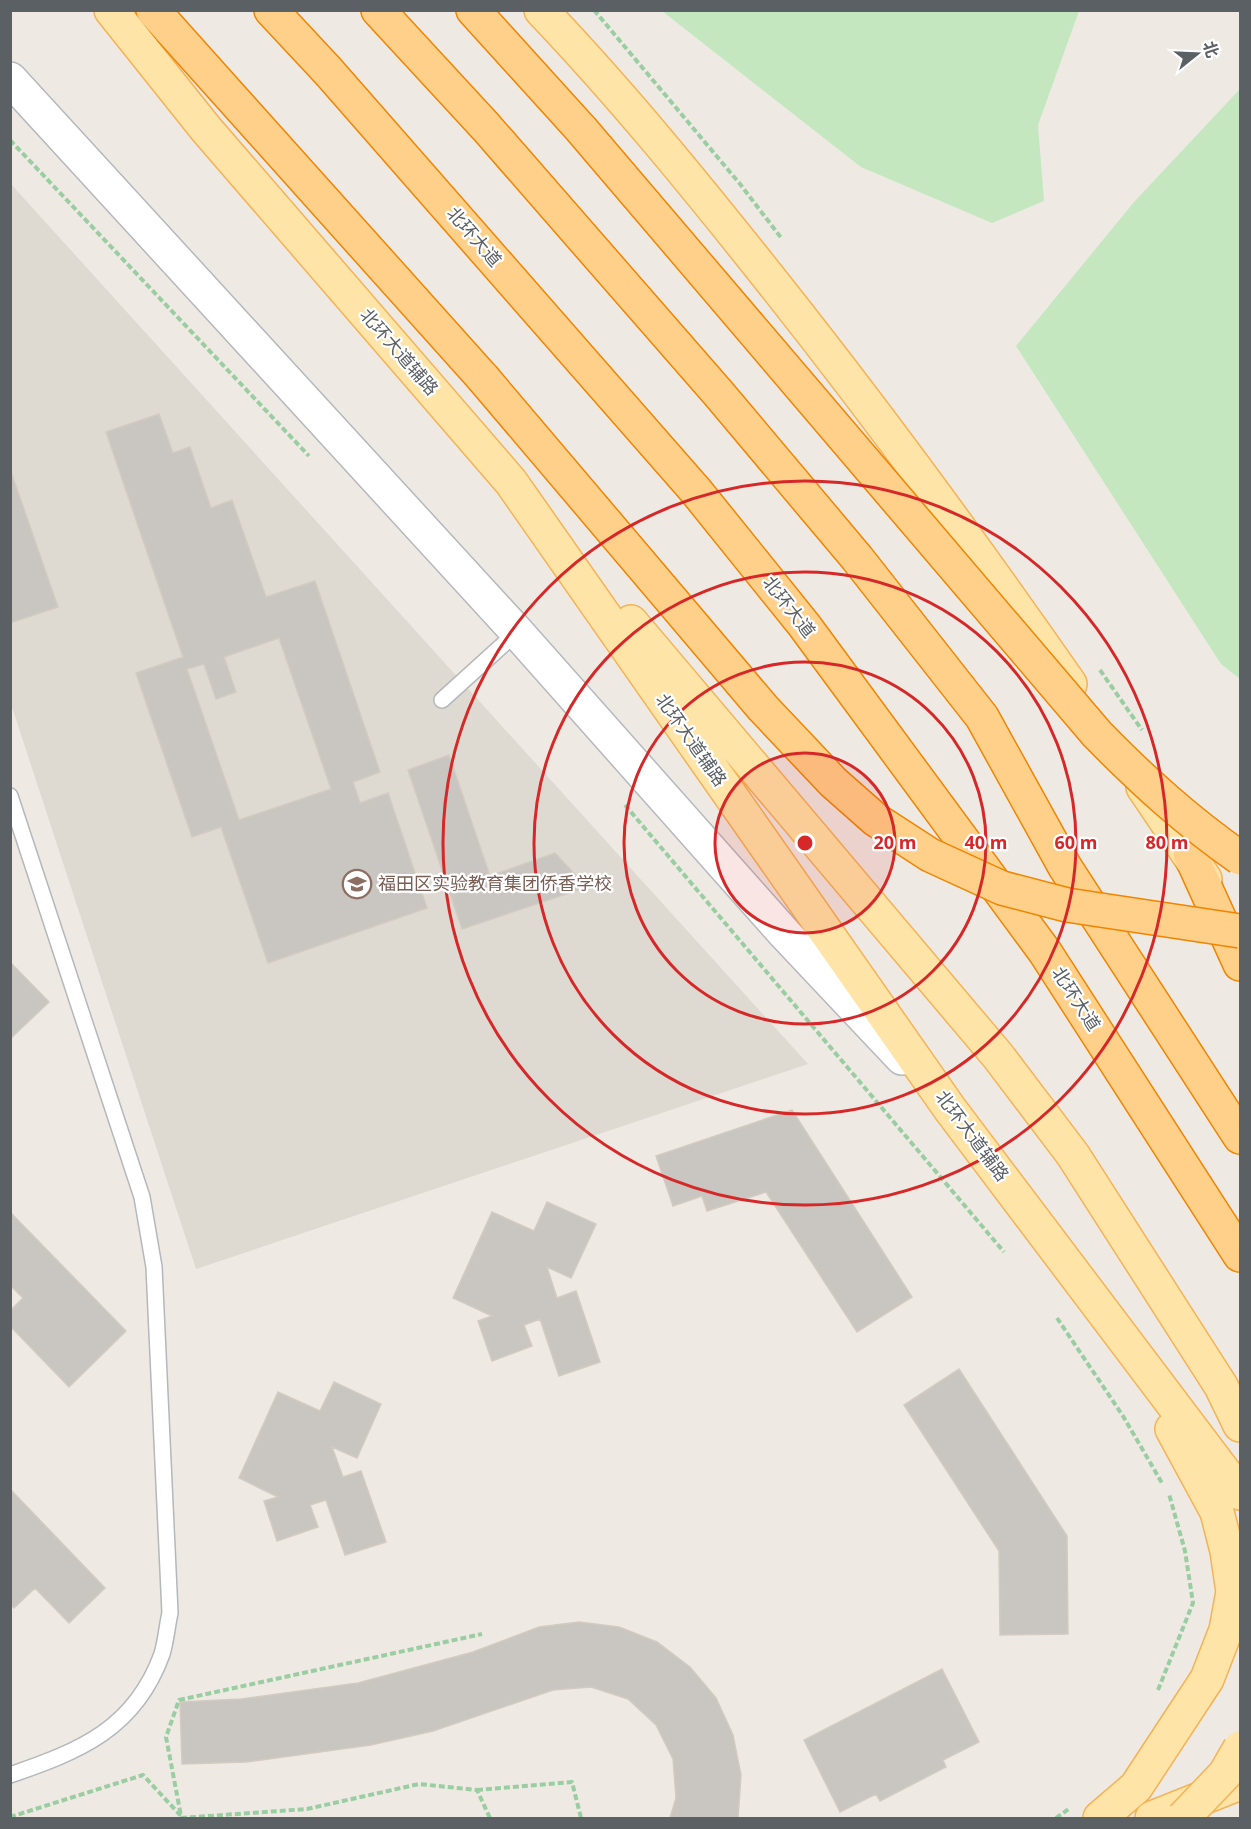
<svg xmlns="http://www.w3.org/2000/svg" width="1251" height="1829" font-family="'Open Sans','Noto Sans SC',sans-serif">
<style>
.education{fill:#ded9d1}
.green{fill:#c4e7bf}
.building{fill:#c9c5c0;stroke:#d3cbc1;stroke-width:1.5;fill-rule:evenodd}
.lines{fill:none;stroke-linecap:round;stroke-linejoin:round}
.lane-casing{stroke:#b4b7bb;stroke-width:18}
.secondary-casing{stroke:#b5b9be;stroke-width:36}
.primary-casing{stroke:#f5b255;stroke-width:36}
.highway-casing{stroke:#f18400;stroke-width:36}
.path{stroke:#9acda1;stroke-width:4;stroke-dasharray:6 3;stroke-linecap:butt}
.lane{stroke:#fff;stroke-width:15}
.secondary{stroke:#fff;stroke-width:33}
.primary{stroke:#ffe4a7;stroke-width:33}
.highway{stroke:#ffd089;stroke-width:33}
.primary-bridge-casing{stroke:#f5b255;stroke-width:36;stroke-linecap:butt}
.highway-bridge-casing{stroke:#f18400;stroke-width:36;stroke-linecap:butt}
.primary-bridge{stroke:#ffe4a7;stroke-width:33}
.highway-bridge{stroke:#ffd089;stroke-width:33}
.ring{fill:none;stroke:#d62828;stroke-width:3}
.labels{text-anchor:middle;stroke-width:4.5;stroke-linejoin:round;paint-order:stroke}
.street-label{font-size:18px;fill:#5b6064;stroke:#fff}
.education-label{font-size:18px;fill:#785e54;stroke:#fff;text-anchor:start}
.centre{fill:#d62828;stroke:#fff;stroke-width:3}
.ring-label{font-size:18px;text-anchor:middle;font-weight:bold;fill:#d62828;stroke:#fff;stroke-width:4.5;stroke-linejoin:round;paint-order:stroke}
</style>
<rect width="100%" height="100%" fill="#eeeae3"/>
<path class="education" d="M10 183 808 1064 196 1269 11 704Z"/>
<path class="green" d="M662 11H1079L1038 125 1044 201 992 223 861 167Z
M1240 89V679L1221 664 1016 346 1134 202Z"/>
<path class="building" d="M159 414 173 453 190 447 211 508 232 500 266 597 315 581 380 772 353 782 360 803 388 793 427 908 268 963 221 827 192 837 136 673 183 657 106 432ZM279 638 331 789 239 820 187 669 204 664 216 699 236 692 224 657Z
M10 469 58 607 10 623Z
M449 755 490 876 555 853 587 887 462 929 408 770Z
M10 962 49 1002 10 1039Z
M792 1110 912 1297 857 1332 766 1192 707 1211 702 1196 673 1206 656 1156Z
M547 1202 596 1224 571 1278 547 1267 557 1298 576 1291 600 1362 559 1376 540 1319 524 1325 532 1346 492 1361 478 1321 492 1316 453 1298 492 1212 534 1231Z
M10 1212 126 1331 69 1387 10 1326V1311L23 1298 10 1285Z
M959 1369 1067 1536 1068 1634 1000 1635 999 1551 904 1405Z
M334 1382 381 1404 357 1458 332 1447 343 1477 361 1471 386 1542 345 1555 326 1500 310 1505 318 1527 277 1541 264 1501 278 1497 239 1478 278 1392 320 1411Z
M10 1489 105 1588 69 1623 35 1588 14 1608 10 1604Z
M579 1622 619 1627 657 1642 690 1667 716 1698 733 1735 741 1775 738 1818H670L676 1798 673 1759 656 1725 628 1699 591 1687 553 1690 433 1731 371 1745 246 1762 182 1764 180 1702 241 1699 358 1683 473 1652 539 1627Z
M942 1669 979 1742 943 1760 946 1767 880 1801 876 1794 840 1812 804 1740Z"/>
<g class="lines">
<g class="lane-casing">
<path id="lane" d="M442 700 517 632
M10 796 142 1197 154 1267 170 1613C167 1626 166 1641 162 1654 135 1729 80 1751 10 1775"/>
</g>
<g class="secondary-casing">
<path id="secondary" d="M10 79 517 632 785 934 902 1058"/>
</g>
<g class="primary-casing">
<path id="primary" d="M111 10 206 129 511 482 950 1109 1240 1493
M541 10C623 96 697 187 770 279 875 411 974 546 1070 684
M631 622 998 1056 1073 1155 1221 1386 1240 1425
M1143 787 1205 879
M1100 1818 1136 1787 1207 1679 1226 1630 1233 1592 1227 1551 1217 1512 1172 1429
M1152 1818 1240 1783"/>
</g>
<g class="highway-casing">
<path id="highway" d="M153 10 483 378
M271 10 328 71 696 491 804 625 1045 952 1240 1255
M378 10 486 127 719 394 857 558 982 717 1065 867 1240 1137
M473 10 581 129
M1190 854 1240 964"/>
</g>
<path class="path" d="M594 10 740 184 782 239
M10 140 309 456
M1100 670 1142 730
M625 805 1004 1252
M1057 1318 1123 1416 1162 1483
M1158 1690 1193 1603 1185 1551 1169 1494
M477 1790 572 1782 581 1818
M10 1817 143 1775 181 1816 166 1737 179 1700 482 1634
M181 1818 307 1809 419 1784 477 1790 490 1818
M1056 1818 1070 1808"/>
<use href="#lane" class="lane"/>
<use href="#secondary" class="secondary"/>
<use href="#primary" class="primary"/>
<use href="#highway" class="highway"/>
<g class="primary-bridge-casing">
<path id="primary-bridge" d="M1183 1818 1225 1774 1240 1748"/>
</g>
<g class="highway-bridge-casing">
<path id="highway-bridge" d="M581 129 1097 734C1144 782 1186 820 1240 858
M483 378 763 708 833 782 876 820 930 855 1002 888 1067 905 1240 931"/>
</g>
<use href="#primary-bridge" class="primary-bridge"/>
<use href="#highway-bridge" class="highway-bridge"/>
</g>
<circle cx="805" cy="843" r="90" fill="#d62828" fill-opacity=".12"/>
<g class="ring">
<circle cx="805" cy="843" r="90"/>
<circle cx="805" cy="843" r="181"/>
<circle cx="805" cy="843" r="271"/>
<circle cx="805" cy="843" r="362"/>
</g>
<defs>
<g id="school-ring" transform="scale(1.5)"><circle r="9.5" fill="#fff" stroke="#8d6e63" stroke-width="1.5"/><path d="M0-5L7-2L0 1L-7-2ZM-4 1L0 2.5L4 1V4Q0 6-4 4Z" fill="#8d6e63"/></g>
</defs>
<g fill-rule="evenodd">
<use href="#school-ring" x="357" y="884"/>
</g>
<g class="labels">
<g class="street-label">
<text transform="translate(474 237) rotate(49)" y="6">北环大道</text>
<text transform="translate(399 352) rotate(49)" y="6">北环大道辅路</text>
<text transform="translate(789 607) rotate(52)" y="6">北环大道</text>
<text transform="translate(691 740) rotate(55)" y="6">北环大道辅路</text>
<text transform="translate(1076 999) rotate(57)" y="6">北环大道</text>
<text transform="translate(972 1136) rotate(53)" y="6">北环大道辅路</text>
</g>
<g class="education-label">
<text x="378" y="890">福田区实验教育集团侨香学校</text>
</g>
</g>
<circle cx="805" cy="843" r="9" class="centre"/>
<g class="ring-label">
<text x="895" y="849">20 m</text>
<text x="986" y="849">40 m</text>
<text x="1076" y="849">60 m</text>
<text x="1167" y="849">80 m</text>
</g>
<rect width="1251" height="1829" fill="none" stroke="#5b6064" stroke-width="24"/>
<g transform="translate(1197 54) rotate(72)" stroke="#ffffff" stroke-width="4.5" paint-order="stroke">
<path d="M0-4.5L10 22L0 15L-10 22Z" fill="#5b6064"/>
<text y="-9" font-size="16" font-weight="bold" text-anchor="middle" fill="#5b6064">北</text>
</g>
</svg>
